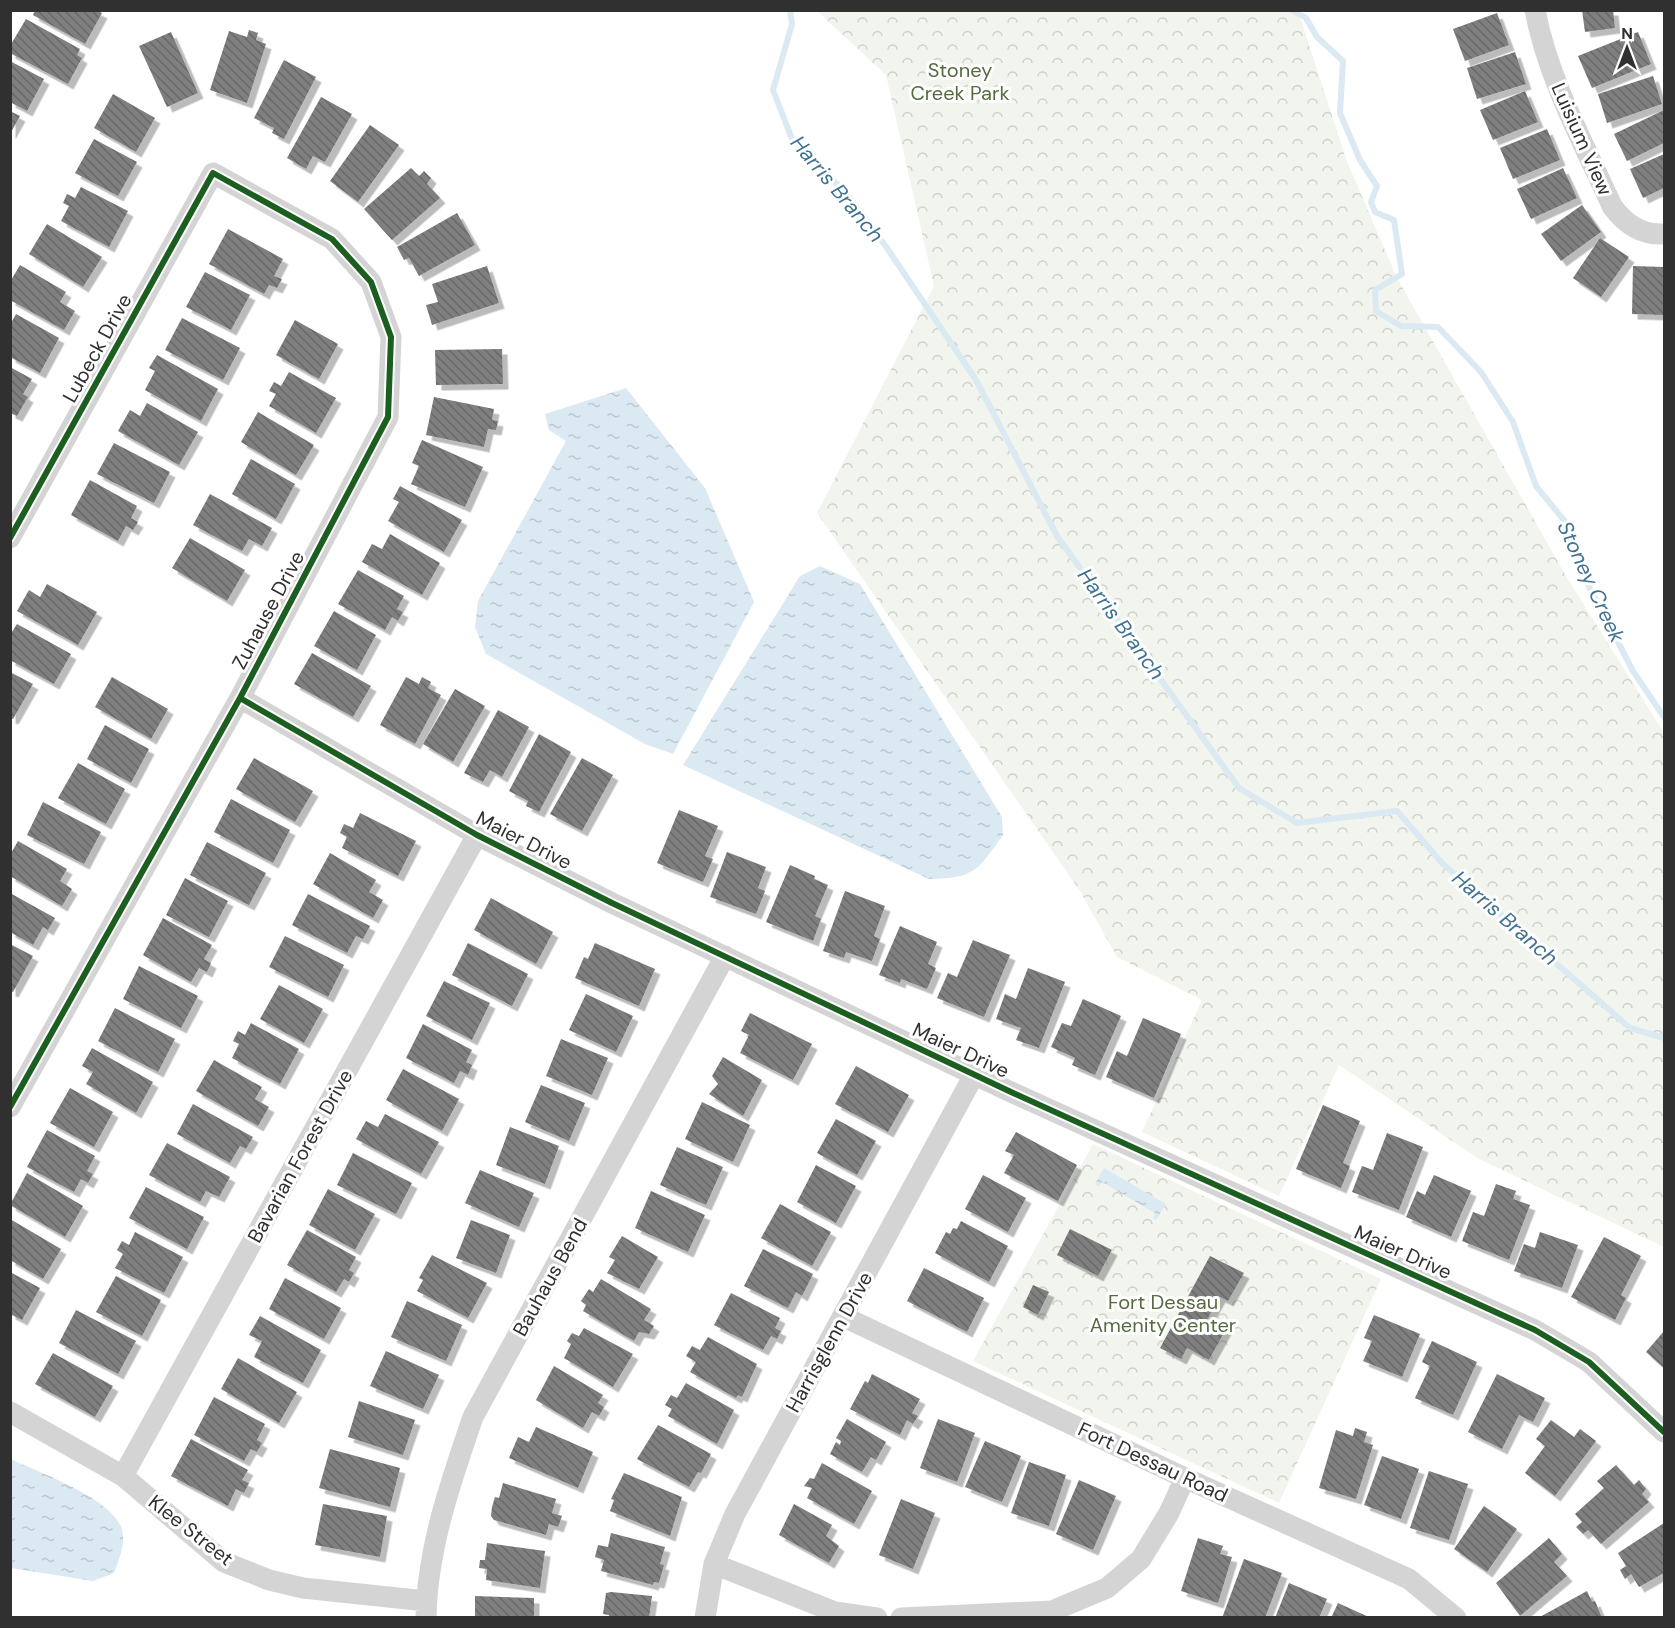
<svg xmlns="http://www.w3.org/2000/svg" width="1675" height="1628" font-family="'DM Sans',sans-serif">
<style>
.forest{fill:url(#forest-crowns)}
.water{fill:url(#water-ripples)}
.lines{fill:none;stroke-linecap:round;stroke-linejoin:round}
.stream{stroke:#dbe9f2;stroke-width:6}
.building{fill:url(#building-back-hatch);filter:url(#shadow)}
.minor{stroke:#d4d4d4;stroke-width:21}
.cycleway-casing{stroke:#fff;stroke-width:10}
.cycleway{stroke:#1b5e20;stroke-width:6}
.labels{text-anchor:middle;stroke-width:6;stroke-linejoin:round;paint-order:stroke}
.park-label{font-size:20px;fill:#536b3d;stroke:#fff}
.street-label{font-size:20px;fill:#303030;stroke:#fff}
.water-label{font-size:21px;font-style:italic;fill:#3f7190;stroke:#fff}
</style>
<defs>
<pattern id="forest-crowns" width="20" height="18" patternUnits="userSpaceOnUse" patternTransform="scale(1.5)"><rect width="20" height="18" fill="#f1f5ed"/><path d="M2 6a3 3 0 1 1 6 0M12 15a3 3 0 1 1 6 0" fill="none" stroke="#cfd2cc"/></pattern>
<pattern id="water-ripples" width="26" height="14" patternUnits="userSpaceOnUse" patternTransform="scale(1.5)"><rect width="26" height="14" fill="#dbe9f2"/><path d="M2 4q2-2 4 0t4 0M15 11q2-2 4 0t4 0" fill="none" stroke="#bcc8d0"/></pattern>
<pattern id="building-back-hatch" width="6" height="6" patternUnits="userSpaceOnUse" patternTransform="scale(1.5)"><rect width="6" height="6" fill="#7f7f7f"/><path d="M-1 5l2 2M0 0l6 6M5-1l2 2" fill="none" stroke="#686868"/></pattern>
<filter id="shadow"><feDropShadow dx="5.5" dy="5.5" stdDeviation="0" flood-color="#0004"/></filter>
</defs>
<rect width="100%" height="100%" fill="#fff"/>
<path class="forest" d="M817 11H1298L1346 159 1397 278 1566 576 1664 733V1247L1479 1159 1339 1065 1279 1196 1142 1132 1202 1000 1117 957 1080 891 817 513 934 286 886 75Z
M1093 1144 1381 1279 1279 1503 973 1361Z"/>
<path class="water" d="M626 388 705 488 754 602 673 754 645 744 486 654 475 627 478 601 566 441 549 430 545 414Z
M820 566 860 584 1002 817 1003 835C977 871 975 878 929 879L683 765 800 576Z
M1104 1168 1166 1204 1156 1220 1153 1218 1155 1213 1102 1182 1099 1186 1095 1184Z
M11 1459C40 1473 109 1497 121 1527 127 1542 119 1559 114 1573L93 1581 11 1568Z"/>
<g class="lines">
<path class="stream" d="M790 10 792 24 773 90 792 139 848 195 887 248 976 380 1057 536 1239 788 1297 823 1397 811 1442 863 1630 1028 1664 1038
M1292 10 1306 18 1317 37 1343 61 1340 113 1360 160 1377 186 1371 202 1375 212 1394 220 1402 274 1375 290 1376 311 1401 326 1438 327 1481 372 1513 422 1536 486 1567 524 1581 571 1633 671 1664 717"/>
</g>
<path class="building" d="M35 10H96L102 13 85 44 33 15Z
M1582 10H1613L1615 28 1585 32Z
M1497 13 1509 45 1465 61 1453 29Z
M26 19 80 49 77 55 82 58 68 84 10 53V46Z
M249 30 258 33 256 40 266 44 247 103 210 90 229 31 247 37Z
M171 32 198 93 167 107 139 46Z
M1638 32 1651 64 1592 88 1578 56Z
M1515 52 1526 84 1477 99 1467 68Z
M284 60 316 77 284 139 272 133 274 128 254 118Z
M10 61 44 79 27 111 10 102Z
M1653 76 1662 104 1607 123 1598 94Z
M1525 91 1538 122 1493 140 1480 110Z
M113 94 155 118 136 152 94 128Z
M321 97 352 114 325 162 313 156 306 169 287 158Z
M1664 110V143L1627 161 1614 134Z
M10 111 20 116 10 134Z
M370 125 399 145 358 202 330 181Z
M1547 129 1560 160 1513 179 1500 148Z
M94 139 137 162 118 196 75 173Z
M1664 154V188L1643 198 1630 169Z
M411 168 419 176 424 171 431 178 427 184 440 198 392 240 364 209Z
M1563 168 1577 198 1531 219 1517 189Z
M81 187 128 211 109 247 61 221 69 206 63 203 67 194 75 198Z
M1582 205 1601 232 1561 261 1541 234Z
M457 213 475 245 419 276 409 258 404 260 397 247Z
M47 224 102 257 83 287 29 254Z
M228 229 283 259 274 276 282 279 277 288 269 285 264 294 209 264Z
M1600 238 1629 257 1601 297 1573 278Z
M20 265 66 292 60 302 75 311 64 330 10 300V282Z
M487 266 499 303 432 325 426 305 438 302 432 284Z
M1633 266 1664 267V315L1632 314Z
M205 272 250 295 231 330 186 307Z
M16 314 59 338 40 373 10 357V325Z
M182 318 240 348 223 380 165 350Z
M295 320 338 344 319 379 276 355Z
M502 349 503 384 436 385 435 350Z
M157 355 218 389 201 421 145 390 155 371 149 368Z
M10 367 32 379 23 394 28 397 17 416 10 413Z
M289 372 336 398 316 433 269 406 276 394 269 391 274 382 281 386Z
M434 397 494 409 492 420 498 421 496 430 488 429 484 447 426 435Z
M147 403 198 432 179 465 118 431 130 410 140 416Z
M258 412 314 445 296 475 241 442Z
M422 440 483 467 465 507 411 484 419 466 412 463Z
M114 443 170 472 154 503 97 474Z
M251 459 295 484 276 519 232 494Z
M90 480 137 506 131 518 138 522 133 530 126 526 118 541 71 515Z
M400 486 462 520 444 552 388 521 399 502 393 499Z
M210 494 272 528 262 546 249 539 242 551 193 525Z
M390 534 440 563 422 595 362 562 372 544 382 549Z
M190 538 245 570 227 601 172 568Z
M358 570 404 596 397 609 403 612 398 621 392 617 385 630 338 604Z
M47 584 97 612 78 645 17 611 29 590 40 597Z
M334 611 376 635 357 670 314 646Z
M17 624 71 654 54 684 10 660V635Z
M312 653 371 686 353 717 294 684Z
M10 672 33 684 13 719 10 718Z
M112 677 168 709 151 739 95 707Z
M406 677 419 684 422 677 431 682 428 688 441 695 415 744 380 725Z
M455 689 485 706 453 762 423 744Z
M498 710 529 727 502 777 490 770 483 782 464 773Z
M105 725 149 749 131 783 87 759Z
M539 734 571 752 539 812 526 806 528 801 509 791Z
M254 758 313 791 295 822 236 789Z
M582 758 613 775 582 831 550 814Z
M78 763 125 789 106 824 58 798Z
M231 799 290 830 273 863 214 832Z
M43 802 101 832 84 864 27 835Z
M679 810 718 826 705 856 713 859 703 882 657 863Z
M360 813 416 841 398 876 342 848 347 837 340 833 344 824 353 828Z
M18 841 67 869 60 881 72 889 62 906 10 876V855Z
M207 842 266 873 249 905 190 875Z
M727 852 766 867 758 888 765 891 756 914 710 897Z
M330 853 376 880 369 892 383 900 373 918 313 884Z
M790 865 815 876 814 879 828 885 815 916 821 919 813 941 766 922Z
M185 878 228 901 209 937 166 915Z
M845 891 885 906 874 936 880 939 872 961 846 952 844 958 823 951Z
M10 893 55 918 48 930 43 927 33 945 10 932Z
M308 894 370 926 363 939 356 936 347 953 292 925Z
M491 898 553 932 536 964 474 930Z
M163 918 212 945 204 959 211 963 207 972 199 968 191 982 143 955Z
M900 926 937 942 928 964 936 968 927 989 901 979 900 983 879 975Z
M285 936 344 965 328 997 269 967Z
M973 940 1010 955 984 1017 937 998 948 973 957 977Z
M468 943 528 974 512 1006 452 975Z
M595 943 655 969 639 1006 575 978 584 957 588 959Z
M10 944 33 956 13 992 10 991Z
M139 966 198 996 181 1028 123 999Z
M1028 968 1065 982 1039 1048 1016 1040 1021 1028 996 1019 1005 994 1016 999Z
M444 981 490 1003 472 1040 426 1016Z
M279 985 323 1009 304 1043 260 1019Z
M586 994 633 1016 616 1052 569 1030Z
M1083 999 1121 1016 1095 1075 1072 1065 1075 1058 1051 1047 1062 1023 1071 1026Z
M115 1008 175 1039 158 1072 98 1041Z
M750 1013 812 1044 793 1080 740 1053 749 1035 741 1031Z
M1143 1018 1181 1034 1154 1098 1106 1077 1117 1051 1127 1056Z
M251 1023 299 1049 280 1084 232 1058 239 1044 233 1041 238 1031 245 1035Z
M423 1024 472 1050 466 1062 472 1065 468 1075 460 1071 454 1083 406 1058Z
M561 1039 608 1058 592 1095 546 1076Z
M92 1048 153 1082 136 1113 86 1084 93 1072 82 1066Z
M723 1057 762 1080 743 1116 709 1094 718 1084 712 1076Z
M214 1060 262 1087 255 1099 269 1107 258 1126 196 1091Z
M856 1066 909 1095 888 1132 835 1104Z
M403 1069 459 1099 442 1131 386 1100Z
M541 1085 585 1103 569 1141 525 1122Z
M70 1088 113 1112 94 1147 50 1123Z
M702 1102 750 1125 733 1162 685 1139Z
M193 1104 253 1137 246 1149 240 1146 230 1163 177 1134Z
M1323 1105 1360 1121 1343 1163 1350 1166 1341 1188 1296 1169Z
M385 1114 439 1142 421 1174 356 1139 366 1121 378 1127Z
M836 1119 876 1141 857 1175 817 1153Z
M510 1127 559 1146 545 1184 496 1165Z
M47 1130 95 1156 87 1171 93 1174 88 1183 81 1179 74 1192 27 1167Z
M1016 1132 1077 1165 1058 1201 1004 1173 1014 1155 1005 1151Z
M1387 1133 1423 1147 1399 1210 1352 1192 1362 1166 1373 1170Z
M167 1143 230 1177 219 1197 206 1191 200 1202 149 1175Z
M677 1147 723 1167 706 1205 660 1185Z
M353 1153 412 1183 396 1214 337 1185Z
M816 1165 856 1186 836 1223 797 1202Z
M480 1170 534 1193 519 1227 465 1203Z
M27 1173 83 1206 65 1237 10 1205Z
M983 1175 1026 1198 1008 1232 965 1209Z
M1434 1175 1471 1191 1451 1237 1406 1217 1417 1191 1425 1195Z
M1496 1184 1516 1191 1513 1199 1530 1205 1509 1260 1462 1241 1473 1212 1484 1216Z
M146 1187 204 1217 187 1249 129 1218Z
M328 1189 375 1214 355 1250 309 1225Z
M651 1191 705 1215 688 1252 635 1228Z
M780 1204 831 1232 812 1266 761 1238Z
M10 1219 61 1249 43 1279 10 1260Z
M471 1220 510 1235 496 1273 456 1258Z
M961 1221 1008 1246 989 1282 935 1253 946 1232 950 1234 953 1228 957 1229Z
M1070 1229 1112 1250 1098 1276 1057 1255Z
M307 1230 356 1257 349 1270 354 1273 349 1282 344 1279 336 1292 287 1265Z
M135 1232 183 1257 164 1293 115 1268 123 1254 117 1250 122 1241 129 1245Z
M1540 1232 1578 1245 1562 1288 1514 1271 1524 1244 1535 1248Z
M622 1236 658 1257 639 1289 607 1273 615 1260 609 1257Z
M1604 1237 1641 1256 1621 1295 1626 1298 1615 1320 1571 1297Z
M763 1249 813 1274 802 1296 796 1292 788 1308 744 1286Z
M432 1255 487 1283 468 1318 417 1291 423 1280 419 1278Z
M1210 1256 1244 1273 1228 1301 1220 1297 1207 1320 1226 1329 1209 1360 1187 1348 1181 1359 1160 1348Z
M924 1268 984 1298 967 1332 907 1301Z
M10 1272 40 1288 22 1320 10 1314Z
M116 1276 161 1300 142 1336 96 1312Z
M285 1278 341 1308 324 1339 269 1309Z
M601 1279 651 1309 644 1320 654 1326 649 1334 639 1332 634 1341 583 1311 586 1305 581 1301 589 1289 593 1292Z
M1033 1285 1049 1292 1038 1315 1023 1307Z
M731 1293 780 1318 775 1328 781 1331 777 1339 771 1336 763 1350 714 1325Z
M407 1301 462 1325 446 1361 391 1337Z
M76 1310 136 1341 118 1374 59 1343Z
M1374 1315 1420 1334 1402 1377 1363 1361 1372 1341 1364 1338Z
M260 1316 321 1350 303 1383 254 1357 262 1341 249 1335Z
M584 1328 633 1354 613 1387 564 1358 571 1344 567 1341 572 1333 579 1336Z
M1664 1331V1368L1646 1352Z
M708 1337 757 1364 742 1397 738 1395 736 1398 690 1372 696 1362 686 1356 692 1346 700 1350Z
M1432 1341 1477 1362 1453 1415 1415 1398 1430 1366 1422 1362Z
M386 1351 439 1375 423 1409 370 1386Z
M53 1353 113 1386 95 1417 35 1384Z
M238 1358 297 1392 279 1423 221 1389Z
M554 1366 603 1395 598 1403 604 1407 599 1416 592 1412 583 1428 536 1400Z
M872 1374 920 1399 912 1413 918 1416 913 1424 907 1420 900 1435 850 1409 865 1381 868 1383Z
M1497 1374 1545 1398 1533 1422 1519 1415 1502 1449 1468 1432Z
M686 1383 734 1410 717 1444 668 1416 672 1409 665 1405 671 1395 677 1398Z
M214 1397 265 1424 257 1440 262 1443 257 1452 251 1449 244 1461 194 1435Z
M359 1401 415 1420 403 1455 348 1437Z
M847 1419 886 1442 876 1460 871 1457 862 1472 830 1454 836 1442 840 1445 841 1441 836 1438Z
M938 1419 975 1433 957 1482 920 1468Z
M1551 1420 1574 1437 1580 1429 1596 1441 1555 1496 1525 1473 1545 1446 1536 1439Z
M658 1425 711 1454 701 1473 698 1472 689 1487 637 1459Z
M536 1427 593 1452 578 1488 509 1458 518 1437 529 1442Z
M1355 1428 1367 1432 1364 1442 1373 1445 1356 1499 1319 1488 1336 1430 1353 1436Z
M191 1439 248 1470 242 1480 249 1483 244 1493 236 1489 228 1506 171 1476Z
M985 1441 1021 1456 1002 1502 965 1487Z
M330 1449 400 1468 390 1507 319 1488Z
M1382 1456 1419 1469 1401 1519 1364 1505Z
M1029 1462 1066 1475 1049 1526 1011 1513Z
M822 1463 872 1491 854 1524 807 1498 812 1488 804 1486 810 1478 814 1479Z
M1616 1465 1634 1485 1639 1480 1646 1489 1642 1494 1649 1502 1601 1544 1588 1530 1583 1534 1576 1527 1582 1522 1575 1514 1604 1488 1597 1481Z
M1429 1471 1468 1484 1449 1540 1410 1528Z
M624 1473 682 1497 670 1536 610 1511 614 1500 611 1499Z
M1079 1480 1116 1496 1093 1550 1056 1534Z
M503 1483 556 1499 552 1513 562 1516 558 1527 549 1524 546 1535 494 1520 491 1516 492 1507 495 1497 499 1498Z
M901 1499 935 1513 913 1569 879 1555Z
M323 1504 387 1516 380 1557 315 1545Z
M794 1504 832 1525 826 1536 839 1546 829 1563 779 1535Z
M1484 1506 1517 1529 1487 1572 1454 1549Z
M1664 1523V1573L1639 1587 1631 1574 1625 1579 1620 1570 1626 1566 1618 1553Z
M611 1533 665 1547 660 1564 664 1565 659 1583 654 1582 653 1585 601 1571 604 1560 595 1557 598 1545 608 1547Z
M1198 1538 1223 1546 1220 1554 1232 1557 1218 1603 1181 1591Z
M1549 1538 1562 1554 1554 1562 1567 1576 1520 1616 1496 1583Z
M487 1543 545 1551 540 1588 486 1580 487 1569 479 1568 480 1560H485Z
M1244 1559 1282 1573 1265 1618H1222Z
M1289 1583 1327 1599 1319 1618H1275Z
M1587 1591 1592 1602 1595 1601 1602 1618H1538Z
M611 1592 652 1596 649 1618H609V1615L603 1614 606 1593Z
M475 1596 534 1598V1618H475Z
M1338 1603 1371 1618H1331Z"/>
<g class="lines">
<path class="minor" d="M1535 10C1548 79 1583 142 1612 206 1625 224 1641 235 1664 234
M10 538 213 173 332 239 371 282 391 337 388 417 240 698 10 1107
M240 698 477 835 612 903 1011 1092 1535 1330 1589 1362 1664 1432
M844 1317 1185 1478 1409 1579 1456 1618
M10 1412 123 1476 224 1562 269 1580 303 1588 426 1601
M123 1476 477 835
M714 1564 835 1612 877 1618
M426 1618C427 1549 451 1481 473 1417L725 956
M705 1618 714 1564 735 1514 974 1075
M901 1618 1052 1611 1107 1588 1141 1559 1169 1513 1185 1478"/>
<g class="cycleway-casing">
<path id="cycleway" d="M10 538 213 173 332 239 371 282 391 337 388 417 240 698 10 1107
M240 698 477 835 612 903 1011 1092 1535 1330 1589 1362 1664 1432"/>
</g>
<use href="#cycleway" class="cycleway"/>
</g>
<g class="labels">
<g class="park-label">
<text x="960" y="77">Stoney<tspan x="960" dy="23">Creek Park</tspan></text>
<text x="1163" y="1309">Fort Dessau<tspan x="1163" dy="23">Amenity Center</tspan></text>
</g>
<g class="street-label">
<text transform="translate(1582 139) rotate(66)" y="7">Luisium View</text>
<text transform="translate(97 348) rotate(-61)" y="7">Lubeck Drive</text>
<text transform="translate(268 610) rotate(-62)" y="7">Zuhause Drive</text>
<text transform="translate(524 840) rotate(27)" y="7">Maier Drive</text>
<text transform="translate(961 1050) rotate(25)" y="7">Maier Drive</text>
<text transform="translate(300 1156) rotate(-61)" y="7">Bavarian Forest Drive</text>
<text transform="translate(1403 1252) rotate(24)" y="7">Maier Drive</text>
<text transform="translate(550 1277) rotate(-61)" y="7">Bauhaus Bend</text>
<text transform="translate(829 1342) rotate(-61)" y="7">Harrisglenn Drive</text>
<text transform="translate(1153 1462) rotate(25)" y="7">Fort Dessau Road</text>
<text transform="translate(191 1530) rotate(38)" y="7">Klee Street</text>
</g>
<g class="water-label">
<text transform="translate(837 189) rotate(50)" y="7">Harris Branch</text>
<text transform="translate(1591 582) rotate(65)" y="7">Stoney Creek</text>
<text transform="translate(1121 624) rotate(54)" y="7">Harris Branch</text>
<text transform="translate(1505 918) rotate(41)" y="7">Harris Branch</text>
</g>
</g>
<rect width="1675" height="1628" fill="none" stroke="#303030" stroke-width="24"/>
<g transform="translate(1627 48)" stroke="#ffffff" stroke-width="4.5" paint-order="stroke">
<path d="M0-4.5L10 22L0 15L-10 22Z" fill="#303030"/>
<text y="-9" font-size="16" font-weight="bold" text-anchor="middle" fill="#303030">N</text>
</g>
</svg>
